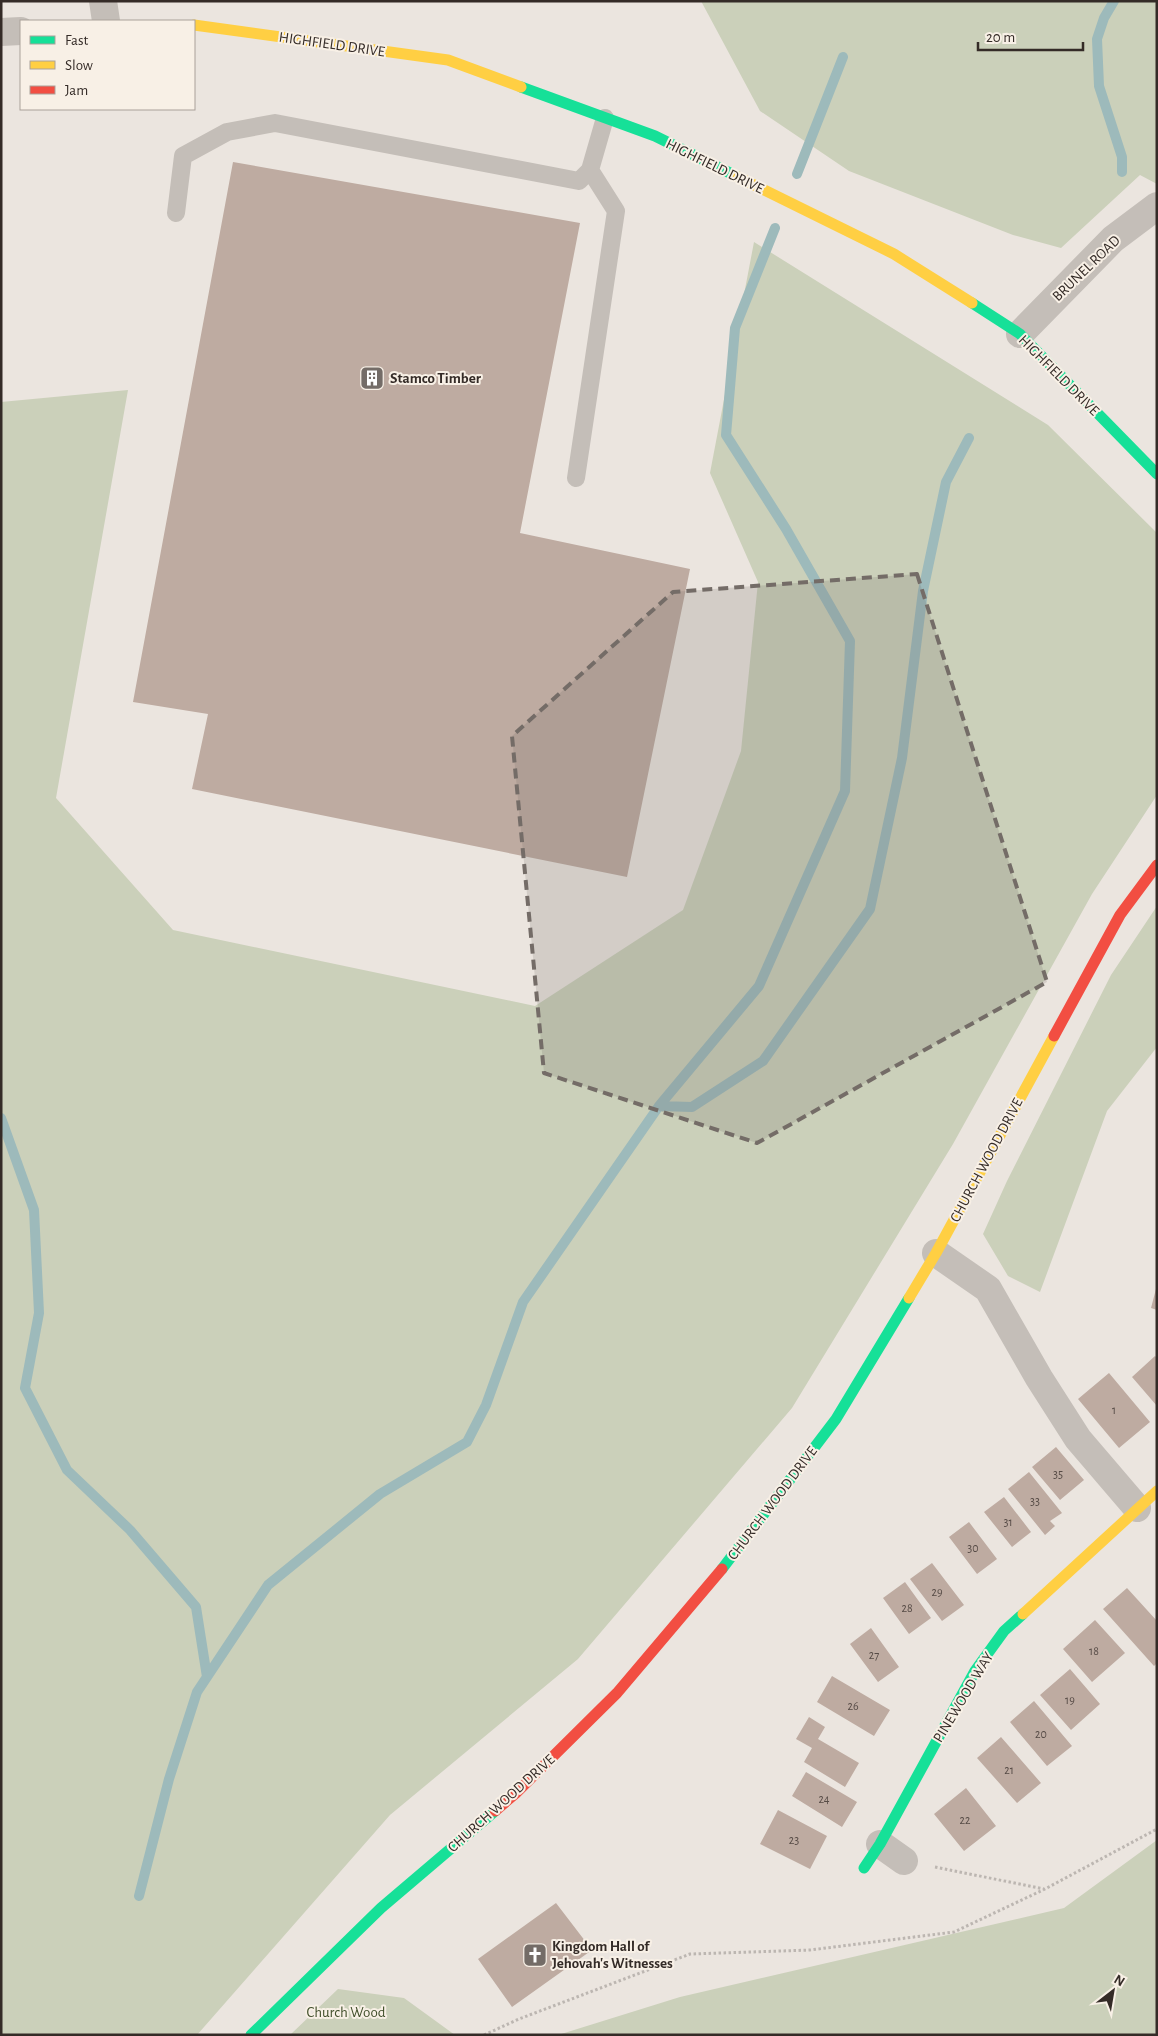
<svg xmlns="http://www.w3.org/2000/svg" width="1158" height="2036" font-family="'Alegreya Sans',sans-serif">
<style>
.green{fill:#cbd0ba}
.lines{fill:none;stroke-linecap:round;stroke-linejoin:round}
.stream{stroke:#9dbabb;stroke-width:10}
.building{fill:#beaba1}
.path{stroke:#bcb6b1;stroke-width:3;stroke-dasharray:2.5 2.5;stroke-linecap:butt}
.lane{stroke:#c4beb8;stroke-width:18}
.street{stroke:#c4beb8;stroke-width:28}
.fast{stroke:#16e098;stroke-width:11}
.slow{stroke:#ffcf43;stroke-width:11}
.jam{stroke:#f24e42;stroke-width:11}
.marked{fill:#746c67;fill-opacity:0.2;stroke:#746c67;stroke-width:4;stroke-dasharray:10 6;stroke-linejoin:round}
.labels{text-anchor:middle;stroke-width:4;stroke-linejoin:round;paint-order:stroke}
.number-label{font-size:12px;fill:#564b46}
.street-label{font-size:15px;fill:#342b27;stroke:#f8f0e6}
.poi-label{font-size:15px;font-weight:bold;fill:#342b27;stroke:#f8f0e6;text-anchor:start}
.park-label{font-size:15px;fill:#42502c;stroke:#f8f0e6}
</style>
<rect width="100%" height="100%" fill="#ebe5df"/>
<path class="green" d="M701 1H1157V184L1140 175 1061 248 1013 235 849 171 760 111Z
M754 242 1048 425 1157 533V795L1092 894 953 1144 792 1408 578 1659 390 1815 197 2035H1V402L128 390 56 798 173 930 535 1006 683 910 741 751 758 582 710 473Z
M1157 906V1047L1107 1111 1040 1292 1008 1276 983 1234 1007 1181 1111 975Z
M1157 1840V2035H558L680 1997 1064 1908Z
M338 1989 404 1998 455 2035H290Z"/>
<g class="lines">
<path class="stream" d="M1114 1 1104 18 1097 39 1099 86 1122 157V172
M797 174 843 57
M659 1106 692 1107 763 1061 870 909 902 758 923 591 946 482 969 438
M1 1118 34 1210 39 1313 25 1388 67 1470 130 1530 196 1607 207 1677
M139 1896 169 1779 197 1692 268 1585 380 1494 467 1442 486 1405 523 1302 659 1106 759 986 845 791 850 641 786 529 726 435 735 328 775 228"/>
</g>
<path class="building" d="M233 162 580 223 520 533 690 569 627 877 192 789 208 714 133 702Z
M1156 1289H1157V1310L1151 1308Z
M1155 1356 1157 1358V1406L1132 1377Z
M1109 1373 1150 1422 1119 1448 1078 1399Z
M1056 1447 1084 1480 1060 1500 1032 1467Z
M1029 1472 1062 1513 1050 1521 1055 1526 1045 1535 1008 1489Z
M1004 1497 1031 1532 1012 1547 984 1512Z
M969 1522 997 1559 977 1574 949 1537Z
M932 1563 964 1605 942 1621 910 1579Z
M905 1582 931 1618 909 1634 883 1598Z
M1127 1588 1157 1621V1663L1154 1666 1103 1609Z
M1095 1620 1125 1653 1092 1682 1063 1649Z
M871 1628 899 1667 878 1682 850 1644Z
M1070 1669 1100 1704 1071 1730 1040 1695Z
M832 1676 890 1710 874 1736 817 1702Z
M1034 1701 1072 1746 1047 1766 1010 1722Z
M809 1717 825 1727 818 1739 859 1763 845 1787 804 1762 812 1748 796 1739Z
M1001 1737 1041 1783 1017 1803 977 1758Z
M806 1772 857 1802 842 1827 792 1796Z
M966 1788 996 1826 964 1851 934 1814Z
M778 1810 827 1836 810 1869 760 1844Z
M556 1903 592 1950 512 2007 478 1959Z"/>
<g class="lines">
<path class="path" d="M935 1867 1044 1889
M484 2035 519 2019 690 1954 810 1950 954 1932 1045 1889 1157 1829"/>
<path class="lane" d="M176 213 183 156 227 132 275 123 579 181 590 170 605 118
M576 478 616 211 590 170"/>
<path class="street" d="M103 1 106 21
M1 32 21 31
M1020 334 1113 239 1157 206
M936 1253 988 1289 1039 1378 1078 1439 1137 1508
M880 1844 904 1861"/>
<path class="fast" d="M521 87 655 136 736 176
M972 303 1020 334 1157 474
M722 1569 836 1419 909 1298
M864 1868 880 1844 975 1671 1004 1631 1023 1614
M251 2035 381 1908 495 1811"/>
<path class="slow" d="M194 25 448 60 521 87
M736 176 894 254 972 303
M909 1298 936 1253 1054 1036
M1023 1614 1157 1491"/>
<path class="jam" d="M1054 1036 1120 915 1157 865
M495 1811 516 1793 617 1693 722 1569"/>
</g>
<path class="marked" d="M917 574 1047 982 757 1143 544 1073 512 736 673 592Z"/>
<defs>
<g id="building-square" transform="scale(1.25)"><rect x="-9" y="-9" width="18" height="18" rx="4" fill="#746c67" stroke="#f8f0e6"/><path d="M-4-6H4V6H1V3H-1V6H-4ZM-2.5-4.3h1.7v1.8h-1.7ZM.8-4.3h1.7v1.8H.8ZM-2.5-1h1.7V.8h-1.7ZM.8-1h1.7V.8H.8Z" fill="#fff"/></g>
<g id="church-square" transform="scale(1.25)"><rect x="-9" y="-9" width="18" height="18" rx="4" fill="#746c67" stroke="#f8f0e6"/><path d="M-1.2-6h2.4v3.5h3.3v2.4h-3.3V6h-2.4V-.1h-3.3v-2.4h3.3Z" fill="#fff"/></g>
</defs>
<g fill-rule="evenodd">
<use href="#building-square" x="372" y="378"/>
<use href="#church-square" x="535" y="1955"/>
</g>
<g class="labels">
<g class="number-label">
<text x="1114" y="1414">1</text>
<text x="1058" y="1478">35</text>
<text x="1035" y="1505">33</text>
<text x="1008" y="1526">31</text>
<text x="973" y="1552">30</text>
<text x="937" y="1596">29</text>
<text x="907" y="1612">28</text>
<text x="1094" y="1655">18</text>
<text x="874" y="1659">27</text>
<text x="1070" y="1704">19</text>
<text x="853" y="1710">26</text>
<text x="1041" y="1738">20</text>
<text x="1009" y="1774">21</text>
<text x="824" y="1803">24</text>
<text x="965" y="1824">22</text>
<text x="794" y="1844">23</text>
</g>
<g class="street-label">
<text transform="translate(332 44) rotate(8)" y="5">HIGHFIELD DRIVE</text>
<text transform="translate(715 166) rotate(26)" y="5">HIGHFIELD DRIVE</text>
<text transform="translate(1086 268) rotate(-44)" y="5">BRUNEL ROAD</text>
<text transform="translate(1059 375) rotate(45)" y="5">HIGHFIELD DRIVE</text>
<text transform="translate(986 1160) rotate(-62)" y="5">CHURCH WOOD DRIVE</text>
<text transform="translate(772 1503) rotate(-53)" y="5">CHURCH WOOD DRIVE</text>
<text transform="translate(963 1697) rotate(-59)" y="5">PINEWOOD WAY</text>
<text transform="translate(501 1803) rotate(-42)" y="5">CHURCH WOOD DRIVE</text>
</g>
<g class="poi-label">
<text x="390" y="383">Stamco Timber</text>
<text x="552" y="1951">Kingdom Hall of<tspan x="552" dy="17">Jehovah's Witnesses</tspan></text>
</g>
<g class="park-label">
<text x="346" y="2017">Church Wood</text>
</g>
</g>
<rect width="1158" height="2036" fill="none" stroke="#342b27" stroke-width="5"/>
<rect x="20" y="20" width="175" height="90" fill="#f8f0e6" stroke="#aaa19a"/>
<rect x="30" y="36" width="25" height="8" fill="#16e098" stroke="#aaa19a"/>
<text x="65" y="45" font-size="15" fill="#342b27">Fast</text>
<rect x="30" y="61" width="25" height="8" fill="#ffcf43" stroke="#aaa19a"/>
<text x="65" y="70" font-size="15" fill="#342b27">Slow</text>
<rect x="30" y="86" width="25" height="8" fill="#f24e42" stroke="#aaa19a"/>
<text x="65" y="95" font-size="15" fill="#342b27">Jam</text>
<g transform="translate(1113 1991) rotate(31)" stroke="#f8f0e6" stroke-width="4" paint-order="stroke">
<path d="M0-4L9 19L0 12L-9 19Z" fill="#342b27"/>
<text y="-8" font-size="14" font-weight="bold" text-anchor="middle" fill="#342b27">N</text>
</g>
<path d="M978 42v8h105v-8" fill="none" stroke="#342b27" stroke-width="2.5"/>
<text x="986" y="42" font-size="15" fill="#342b27" stroke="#f8f0e6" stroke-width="4" paint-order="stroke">20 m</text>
</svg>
